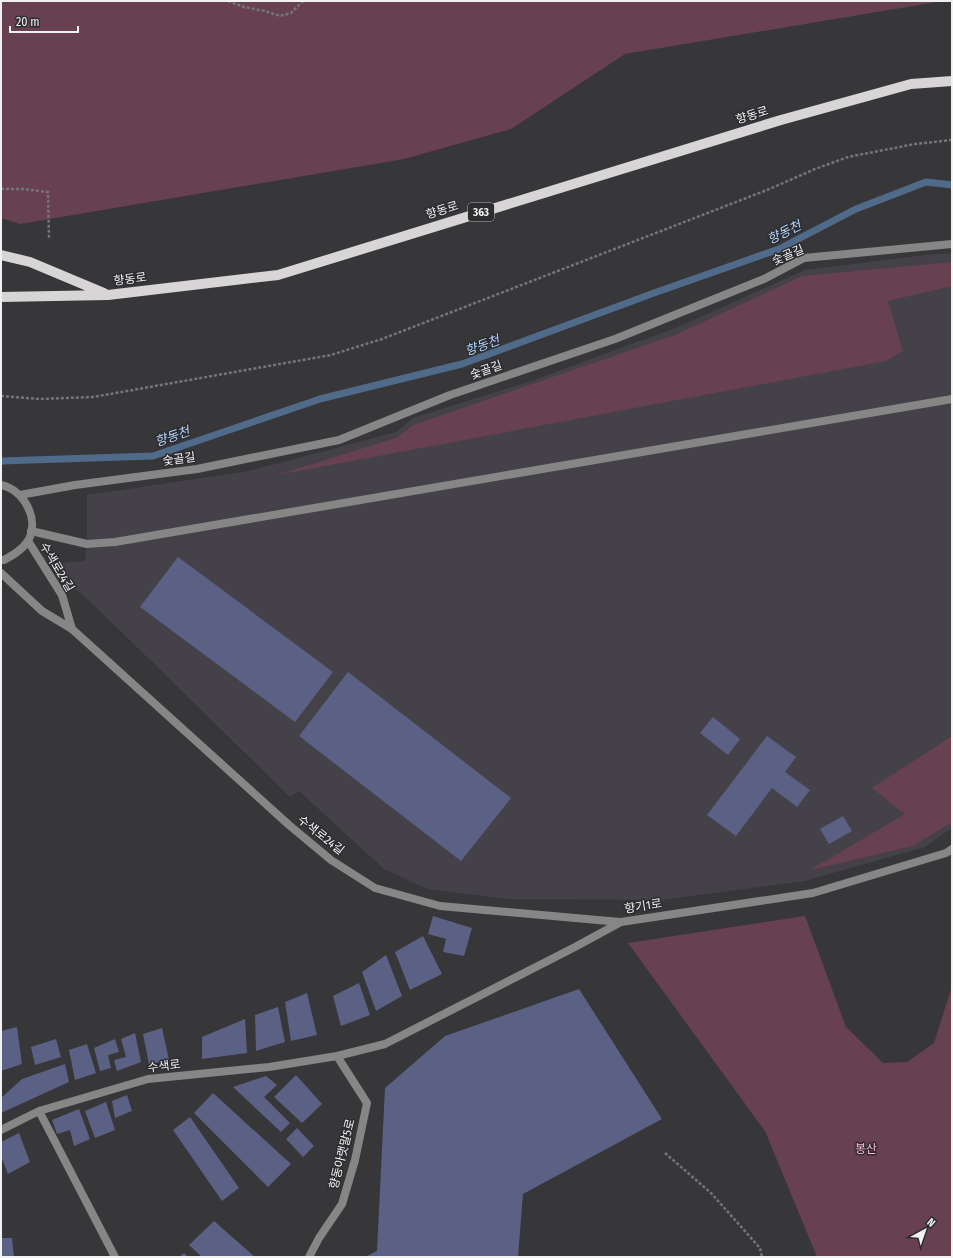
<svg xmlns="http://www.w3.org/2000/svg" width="953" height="1258" font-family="'Fira Sans Condensed','Noto Sans KR',sans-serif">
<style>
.built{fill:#444148}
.green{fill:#67414f}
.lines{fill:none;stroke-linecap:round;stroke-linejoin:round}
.stream{stroke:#506b8a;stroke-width:7}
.building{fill:#5b6085}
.path{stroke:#757477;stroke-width:2.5;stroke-dasharray:3 2;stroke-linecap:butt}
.lane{stroke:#878687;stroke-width:8}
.street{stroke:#878687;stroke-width:8}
.primary{stroke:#d8d5d7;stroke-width:10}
.labels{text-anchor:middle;stroke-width:3;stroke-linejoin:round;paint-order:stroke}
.shield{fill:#2d2c2f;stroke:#b6b6b8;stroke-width:1}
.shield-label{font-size:11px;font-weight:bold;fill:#f1f1f2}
.street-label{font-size:12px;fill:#f1f1f2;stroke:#2d2c2f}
.park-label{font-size:12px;fill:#ffb8d2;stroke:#2d2c2f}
.water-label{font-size:13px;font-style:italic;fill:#afd4fe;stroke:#2d2c2f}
</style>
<rect width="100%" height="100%" fill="#373639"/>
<path class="built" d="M952 253V828L925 847 805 881 661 900 508 899 427 889 384 869 299 791 290 797 96 607 54 570 61 563 85 561 87 544V495L249 471 396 432 413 418 531 381 678 327 805 270 933 254Z"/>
<path class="green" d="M1 1H943L625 54 511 129 404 159 20 224 1 218Z
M952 262V286L888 301 903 351 886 361 277 475 396 438 413 425 675 335 802 276Z
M952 736V822L913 846 810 870 905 814 872 788Z
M805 916 846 1027 883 1063 907 1062 934 1043 952 986V1257H817L765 1131 628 943Z"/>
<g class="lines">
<path class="stream" d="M1 461 153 456 320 399 462 364 654 293 779 249 856 209 926 182 952 185"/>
</g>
<path class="building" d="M178 557 333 672 295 722 140 607Z
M348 672 511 798 461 861 299 736Z
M713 717 740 739 728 755 700 733Z
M767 736 796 757 785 772 810 790 797 807 772 788 736 836 707 815Z
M843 816 852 831 829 844 820 829Z
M433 916 472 928 464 956 443 952 446 939 428 934Z
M423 936 442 974 410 990 395 952Z
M386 955 402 996 376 1011 362 972Z
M359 983 370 1015 341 1026 333 996Z
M579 989 662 1119 523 1194 518 1257H365L377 1251 385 1088 445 1036Z
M307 993 317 1035 291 1041 285 1002Z
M278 1007 285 1042 256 1051 255 1015Z
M245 1019 247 1053 202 1059V1037Z
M17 1027 22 1064 1 1071V1031Z
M162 1028 169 1060 149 1064 143 1034Z
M135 1033 141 1062 117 1071 114 1060 126 1057 121 1039Z
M56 1039 61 1057 35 1065 31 1047Z
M115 1039 119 1052 108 1055 111 1068 100 1071 94 1048Z
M87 1044 96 1073 75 1080 69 1050Z
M65 1064 69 1082 1 1113V1098L22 1079Z
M296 1075 322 1104 302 1123 274 1097Z
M266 1076 277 1085 264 1097 290 1123 281 1132 233 1087Z
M213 1093 291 1164 268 1187 194 1113Z
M127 1095 132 1111 115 1118 112 1101Z
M106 1102 115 1130 95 1138 85 1111Z
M79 1109 90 1139 74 1146 70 1130 57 1134 52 1120Z
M190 1117 239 1188 222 1201 173 1130Z
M297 1128 314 1146 303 1157 286 1139Z
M19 1133 30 1162 8 1174 1 1156V1142Z
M214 1221 255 1257H202L189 1245Z
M1 1238H12L14 1257H1Z
M184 1253 188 1257H179Z"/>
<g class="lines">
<path class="path" d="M228 1 244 7 265 11 280 16 291 13 303 1
M1 189H23L48 192 49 239
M1 396 40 399 93 397 331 355 382 339 767 190 815 169 848 157 915 144 952 140
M665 1153 711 1193 760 1248 762 1257"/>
<path class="lane" d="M31 531 87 544 115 542 952 399"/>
<path class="street" d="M1 485C24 490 40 519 28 541 22 550 13 555 4 560H1
M20 495 75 485 197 469 339 440 450 395 615 339 764 279 804 258 952 244
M28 541 62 595 72 629
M1 573 42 611 72 629 289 825 331 860 375 888 440 906 620 922
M39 1111 115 1257
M1 1130 39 1111 148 1079 269 1067 337 1056 385 1044 575 947 621 922 813 893 946 853 952 849
M309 1257 319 1238 342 1204 355 1160 367 1103 337 1056"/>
<path class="primary" d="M1 255 30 262 104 293
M1 297 108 295 278 275 781 120 911 84 952 81"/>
</g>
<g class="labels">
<rect class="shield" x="468" y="203" width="26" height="18" rx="3"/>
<g class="shield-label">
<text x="481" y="216">363</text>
</g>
<g class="street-label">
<text transform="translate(752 115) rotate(-17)" y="4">향동로</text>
<text transform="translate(442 210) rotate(-17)" y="4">향동로</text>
<text transform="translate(788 255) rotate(-23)" y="4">숯골길</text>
<text transform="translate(130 279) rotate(-7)" y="4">향동로</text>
<text transform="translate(486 370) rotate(-19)" y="4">숯골길</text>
<text transform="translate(179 459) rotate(-8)" y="4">숯골길</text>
<text transform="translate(57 567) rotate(59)" y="4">수색로24길</text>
<text transform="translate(321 835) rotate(38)" y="4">수색로24길</text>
<text transform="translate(643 906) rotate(-9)" y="4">향기1로</text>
<text transform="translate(164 1066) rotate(-7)" y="4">수색로</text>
<text transform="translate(342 1154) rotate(-76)" y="4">향동아랫말5로</text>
</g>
<g class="park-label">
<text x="866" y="1153">봉산</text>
</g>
<g class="water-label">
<text transform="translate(784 232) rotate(-26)" y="5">향동천</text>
<text transform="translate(482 345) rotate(-20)" y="5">향동천</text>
<text transform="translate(172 436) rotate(-19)" y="5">향동천</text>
</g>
</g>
<rect width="953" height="1258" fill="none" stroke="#f1f1f2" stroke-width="4"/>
<g transform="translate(925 1230) rotate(40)" stroke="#2d2c2f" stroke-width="3" paint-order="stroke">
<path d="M0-3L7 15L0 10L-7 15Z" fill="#f1f1f2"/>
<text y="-6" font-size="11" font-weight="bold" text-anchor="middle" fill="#f1f1f2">N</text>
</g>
<path d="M10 26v6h68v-6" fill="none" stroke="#f1f1f2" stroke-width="2"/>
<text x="16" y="26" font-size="12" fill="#f1f1f2" stroke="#2d2c2f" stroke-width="3" paint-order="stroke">20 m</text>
</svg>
